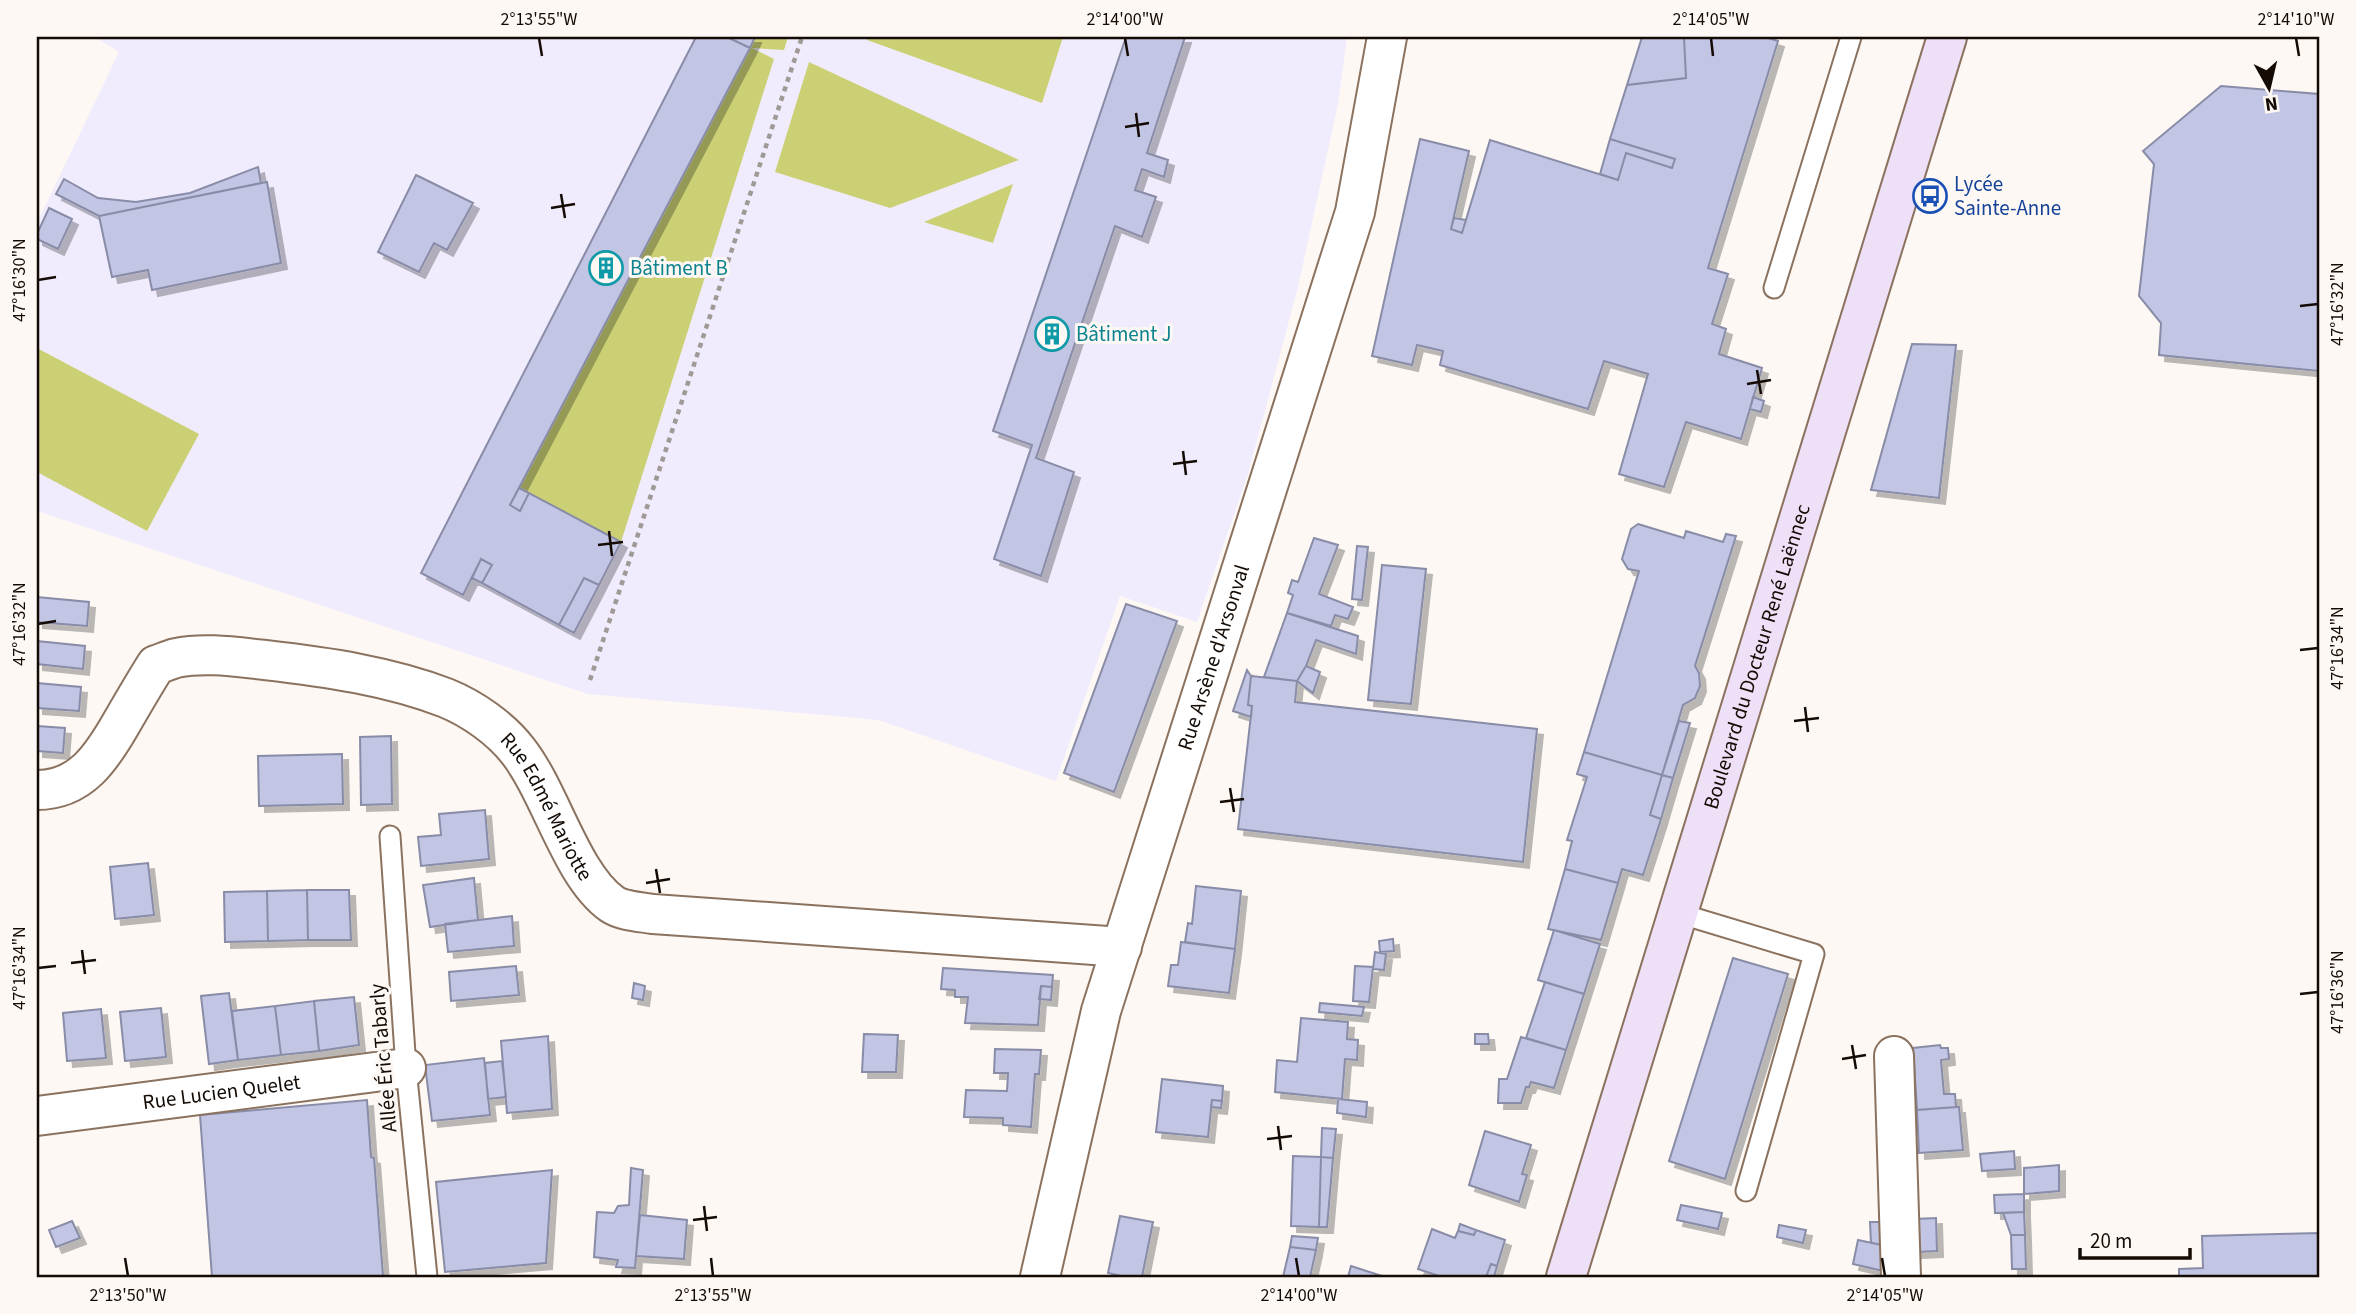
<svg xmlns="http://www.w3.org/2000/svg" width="2356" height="1314" font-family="'Source Sans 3',sans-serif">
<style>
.industrial{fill:#f1ecfd}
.green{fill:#cbd075}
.building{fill:#c2c5e3;stroke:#898ca7;stroke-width:2;filter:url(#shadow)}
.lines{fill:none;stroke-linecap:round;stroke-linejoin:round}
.lane-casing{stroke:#8b725f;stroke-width:23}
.street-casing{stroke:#8b725f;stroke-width:42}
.secondary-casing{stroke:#8b725f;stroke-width:42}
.path{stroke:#a09995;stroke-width:4.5;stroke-dasharray:5 5;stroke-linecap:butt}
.lane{stroke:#fff;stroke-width:19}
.street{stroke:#fff;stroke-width:38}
.secondary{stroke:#eee0f6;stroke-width:38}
.ticks{fill:none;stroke:#140b05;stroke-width:2.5}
.labels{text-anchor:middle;stroke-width:6;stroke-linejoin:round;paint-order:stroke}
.transit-label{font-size:21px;fill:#164399;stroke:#fdf8f4;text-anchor:start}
.culture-label{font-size:21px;fill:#0d838f;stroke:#fdf8f4;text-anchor:start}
.street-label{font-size:21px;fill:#140b05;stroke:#fdf8f4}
.neatline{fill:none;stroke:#140b05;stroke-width:2.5}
.ticks-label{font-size:18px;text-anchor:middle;fill:#140b05}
</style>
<defs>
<filter id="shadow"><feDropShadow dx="6" dy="6" stdDeviation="0" flood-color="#0004"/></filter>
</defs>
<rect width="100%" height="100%" fill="#fdf8f4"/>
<path class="industrial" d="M95 37H1347L1338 104 1298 287 1248 474 1197 622 1120 596 1056 781 878 720 588 694 37 511V223L119 52Z"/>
<path class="green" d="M755 37H788L784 50 752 48 774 59 621 542 519 488Z
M868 37H1063L1042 103 867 40Z
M809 62 1019 160 890 208 775 172Z
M1013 184 993 243 924 222Z
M37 348 199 434 147 531 37 472Z"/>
<path class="building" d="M696 37H727L750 48 510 505 520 511 529 493 621 542 599 585 584 578 559 625 482 583 492 565 481 559 463 595 421 573Z
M727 37H755L750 48Z
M1126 37H1185L1147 153 1168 160 1164 177 1142 169 1135 190 1156 197 1142 237 1115 226 1036 458 1074 472 1041 576 994 559 1032 445 993 431Z
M1642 37H1684L1686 78 1627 85Z
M1684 37H1765L1778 41 1708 268 1728 274 1712 324 1726 329 1719 354 1762 368 1741 439 1686 422 1664 487 1619 474 1648 374 1604 361 1588 409 1440 365 1443 351 1417 345 1412 365 1372 356 1420 139 1469 151 1451 229 1462 233 1490 140 1618 180 1626 153 1672 168 1675 159 1610 139 1627 85 1686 78Z
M2221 86 2319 94V371L2159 355 2161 323 2139 296 2154 164 2143 151Z
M1610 139 1675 159 1672 168 1626 153 1618 180 1600 174Z
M258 167 261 183 99 216 56 194 64 179 98 198 136 202 190 193Z
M416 175 473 203 447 250 434 243 419 272 378 252Z
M267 182 281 263 152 290 148 270 112 277 99 216Z
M49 208 72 219 58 249 37 239V234Z
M1454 218 1466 220 1462 233 1451 229Z
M1912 344 1956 345 1939 498 1871 490Z
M1753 397 1764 401 1761 412 1750 409Z
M519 488 529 493 520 511 510 505Z
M1638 524 1684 538 1686 531 1723 542 1726 534 1736 536 1695 666 1699 673 1700 686 1695 698 1683 705 1662 775 1584 752 1639 571 1628 569 1622 559 1631 529Z
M1314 538 1338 545 1319 594 1353 607 1348 619 1335 615 1331 626 1287 613 1293 595 1288 593 1292 580 1298 582Z
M1357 546 1368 547 1362 600 1352 599Z
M481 559 492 565 482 583 472 578Z
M1382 565 1426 569 1411 704 1368 700Z
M584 578 599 585 574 633 559 625Z
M37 597 89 602 87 626 37 622Z
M1126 604 1177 621 1114 792 1064 773Z
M1287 613 1358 636 1356 654 1316 640 1306 666 1297 681 1264 677Z
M37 641 85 646 83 669 37 664Z
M1306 666 1320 672 1313 693 1297 681Z
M1247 670 1251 676 1248 705 1252 706 1251 717 1233 711Z
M1251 676 1297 681 1295 702 1537 729 1523 862 1238 829 1252 706 1248 705Z
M37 683 81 687 79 711 37 708Z
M1679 721 1690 723 1673 778 1662 775Z
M37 726 65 728 63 753 37 751Z
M391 736 392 804 361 805 360 737Z
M1584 752 1662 775 1650 815 1661 819 1643 875 1622 869 1618 883 1565 869 1572 841 1567 840 1587 777 1577 774Z
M342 754 343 804 259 806 258 756Z
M1662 775 1673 778 1661 819 1650 815Z
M485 810 489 859 421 866 418 837 441 835 439 814Z
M148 863 154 915 115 919 110 867Z
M1565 869 1618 883 1601 940 1548 929Z
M474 878 478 920 430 927 423 885Z
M1196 886 1241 891 1235 949 1185 942 1188 923 1192 924Z
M307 890 308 940 268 941 267 891Z
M307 890H349L351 940H308Z
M267 891 268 941 225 942 224 892Z
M512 916 514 946 448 952 445 924Z
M1554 930 1600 944 1584 994 1538 980Z
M1393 939 1394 951 1380 952 1379 941Z
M1181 942 1235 949 1229 993 1168 986 1171 965H1178Z
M1375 952 1386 954 1384 970 1373 969Z
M1733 958 1788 974 1725 1179 1669 1161Z
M516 966 519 995 451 1001 449 972Z
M1355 966 1373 967 1369 1002 1353 1001Z
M943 968 1053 975 1052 987 1041 986 1038 1025 965 1023 968 997H955V990L941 989Z
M1545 982 1584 994 1566 1050 1526 1038Z
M634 983 645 986 643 1000 632 998Z
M1041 986 1052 987 1051 1000 1039 999Z
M229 993 238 1060 209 1064 201 996Z
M354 997 359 1045 319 1051 314 1001Z
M314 1001 319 1051 281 1055 275 1006Z
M1320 1003 1364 1007 1362 1016 1319 1012Z
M275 1006 281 1055 238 1060 232 1011Z
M161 1008 166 1057 125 1061 120 1012Z
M101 1009 106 1058 67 1061 63 1013Z
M1301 1018 1348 1022 1347 1039 1358 1040 1357 1060 1345 1059 1342 1099 1275 1092 1277 1060 1297 1062Z
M864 1034 898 1035 896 1072H862Z
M1475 1034H1488L1489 1044H1475Z
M548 1036 552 1109 507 1113 501 1041Z
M1521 1037 1566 1050 1554 1088 1531 1082 1529 1087H1526L1521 1103H1498L1499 1079H1507Z
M1940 1045 1941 1048H1948L1949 1059 1941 1060 1944 1094H1955L1956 1107 1917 1110 1913 1048Z
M995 1049 1041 1050 1039 1074H1035L1031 1127 1003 1125V1118L964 1117 966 1090 1007 1091 1008 1073H994Z
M484 1058 490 1115 432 1121 425 1065Z
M502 1061 506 1097 488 1099 485 1063Z
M1162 1079 1223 1086 1222 1101 1212 1100 1208 1137 1156 1132Z
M1338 1099 1367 1102 1366 1117 1337 1113Z
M367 1100 371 1157 374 1158 383 1276 212 1277 200 1115Z
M1212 1100 1222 1101 1221 1108 1211 1107Z
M1956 1107H1959L1963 1150 1919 1153 1917 1110Z
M1322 1128 1336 1129 1333 1158 1321 1157Z
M1485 1131 1531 1145 1522 1174 1527 1175 1519 1202 1469 1185Z
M2014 1151 2015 1169 1982 1171 1980 1154Z
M1293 1156 1321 1157 1319 1227 1291 1226Z
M1321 1157 1333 1158 1327 1227H1319Z
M2059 1165V1191L2024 1194V1168Z
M631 1168 643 1170 635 1268 616 1267 618 1260 594 1257 597 1212 614 1213 618 1206 629 1205Z
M552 1170 546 1263 445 1272 436 1182Z
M2024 1194V1212L1995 1213 1994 1195Z
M1681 1205 1722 1213 1718 1229 1677 1220Z
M2024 1212 2025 1235H2011L2003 1213Z
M640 1215 687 1220 684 1259 636 1256Z
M1120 1216 1153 1222 1142 1277H1126L1108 1273Z
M1936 1218 1937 1251 1916 1252 1915 1219Z
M72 1221 80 1238 56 1247 49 1230Z
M1870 1222H1886L1892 1247 1871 1243Z
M1460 1224 1476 1230 1474 1235 1458 1231Z
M1779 1225 1806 1230 1803 1243 1777 1237Z
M1432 1229 1455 1238 1458 1231 1474 1235 1476 1230 1505 1240 1497 1266 1491 1264 1486 1277H1442L1418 1269Z
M2319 1233V1277H2179V1269L2203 1268 2202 1236Z
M2011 1235H2025L2026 1269H2012Z
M1292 1236 1318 1238 1316 1250 1290 1247Z
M1858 1240 1892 1247V1273L1853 1264Z
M1290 1247 1316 1250 1310 1277H1283Z
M1491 1264 1497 1266 1494 1277H1486Z
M1351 1266 1385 1277H1348Z"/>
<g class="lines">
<g class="lane-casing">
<path id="lane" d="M1774 288 1851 37
M390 836 406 1068 427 1277
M1678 913 1814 954 1746 1191"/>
</g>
<g class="street-casing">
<g id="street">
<path id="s1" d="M37 790C81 790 102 757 122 722 133 703 144 684 156 665 162 663 169 660 176 658 205 652 236 657 265 660 326 667 389 676 446 698 473 709 501 729 518 751 551 793 571 875 612 904 622 911 641 912 653 914L1122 947"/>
<path d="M1894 1056 1901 1277"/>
<path id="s2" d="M37 1116 406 1068"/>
<path id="s3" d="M1040 1277 1101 1011 1355 212 1387 37"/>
</g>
</g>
<g class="secondary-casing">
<g id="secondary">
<path id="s4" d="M1566 1277 1947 37"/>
</g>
</g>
<path class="path" d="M590 680 802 37"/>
<use href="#lane" class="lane"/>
<use href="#street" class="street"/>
<use href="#secondary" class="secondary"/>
</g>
<path class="ticks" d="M539 38 542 56M1125 38 1128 56M1711 38 1713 56M2296 38 2299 56M1136 113 1139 137M1125 127 1149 123M561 194 565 218M551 208 575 204M38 280 56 277M2300 306 2318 304M1757 370 1761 394M1747 384 1771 380M1183 451 1186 475M1173 464 1197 461M609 531 612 556M598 545 623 542M38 624 56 621M2300 650 2318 648M1805 707 1808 732M1794 721 1819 718M1230 788 1234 812M1220 802 1244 799M656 869 660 893M646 883 670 879M82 950 85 974M71 963 96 960M38 968 56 966M2300 994 2318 992M1852 1045 1856 1069M1842 1059 1866 1055M1278 1126 1281 1150M1267 1139 1292 1136M704 1206 707 1231M693 1220 717 1217M125 1258 128 1276M711 1258 713 1276M1296 1258 1299 1276M1882 1258 1885 1276"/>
<defs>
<g id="bus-ring" transform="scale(1.75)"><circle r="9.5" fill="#fdf8f4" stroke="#1a4fb4" stroke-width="1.5"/><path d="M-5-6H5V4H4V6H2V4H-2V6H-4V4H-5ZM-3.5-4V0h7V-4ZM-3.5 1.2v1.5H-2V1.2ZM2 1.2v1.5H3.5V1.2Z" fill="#1a4fb4"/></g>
<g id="building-ring" transform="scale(1.75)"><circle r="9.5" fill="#fdf8f4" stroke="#0f9aa8" stroke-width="1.5"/><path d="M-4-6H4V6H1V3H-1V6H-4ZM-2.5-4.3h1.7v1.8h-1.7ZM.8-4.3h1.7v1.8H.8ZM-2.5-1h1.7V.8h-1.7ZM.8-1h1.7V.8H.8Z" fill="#0f9aa8"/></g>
</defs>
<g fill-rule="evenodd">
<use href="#bus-ring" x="1930" y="196"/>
<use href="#building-ring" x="606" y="268"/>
<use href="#building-ring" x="1052" y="334"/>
</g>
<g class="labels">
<g class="transit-label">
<text x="1954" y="191">Lycée<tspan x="1954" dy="24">Sainte-Anne</tspan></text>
</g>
<g class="culture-label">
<text x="630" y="275">Bâtiment B</text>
<text x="1076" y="341">Bâtiment J</text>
</g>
<g class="street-label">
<text dy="7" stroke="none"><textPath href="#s3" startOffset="644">Rue Arsène d'Arsonval</textPath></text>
<text dy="7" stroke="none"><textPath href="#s4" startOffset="649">Boulevard du Docteur René Laënnec</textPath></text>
<text dy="7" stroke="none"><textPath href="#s1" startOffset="630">Rue Edmé Mariotte</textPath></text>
<text transform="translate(383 1058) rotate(-95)" y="7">Allée Éric Tabarly</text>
<text dy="7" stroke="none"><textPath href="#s2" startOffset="186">Rue Lucien Quelet</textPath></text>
</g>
</g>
<rect width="2356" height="1314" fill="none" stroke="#fdf8f4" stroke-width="77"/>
<g transform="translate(2269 88) rotate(172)" stroke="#fdf8f4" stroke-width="5" paint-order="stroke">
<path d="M0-5L12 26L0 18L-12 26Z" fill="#140b05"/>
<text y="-10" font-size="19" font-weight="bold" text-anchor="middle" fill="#140b05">N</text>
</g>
<path d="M2080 1248v10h110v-10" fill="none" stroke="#140b05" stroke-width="3.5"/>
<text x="2090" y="1248" font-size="21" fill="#140b05" stroke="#fdf8f4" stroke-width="5" paint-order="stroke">20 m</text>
<rect x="38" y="38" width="2280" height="1238" class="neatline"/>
<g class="ticks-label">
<text x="539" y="25">2°13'55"W</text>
<text x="1125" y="25">2°14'00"W</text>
<text x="1711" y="25">2°14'05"W</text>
<text x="2296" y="25">2°14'10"W</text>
<text transform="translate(19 280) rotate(-90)" y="6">47°16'30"N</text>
<text transform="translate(2337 304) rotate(-90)" y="6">47°16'32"N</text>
<text transform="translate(19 624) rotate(-90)" y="6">47°16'32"N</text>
<text transform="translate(2337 648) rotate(-90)" y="6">47°16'34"N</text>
<text transform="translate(19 968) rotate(-90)" y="6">47°16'34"N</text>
<text transform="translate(2337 992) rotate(-90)" y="6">47°16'36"N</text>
<text x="128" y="1301">2°13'50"W</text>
<text x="713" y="1301">2°13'55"W</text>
<text x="1299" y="1301">2°14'00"W</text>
<text x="1885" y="1301">2°14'05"W</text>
</g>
</svg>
